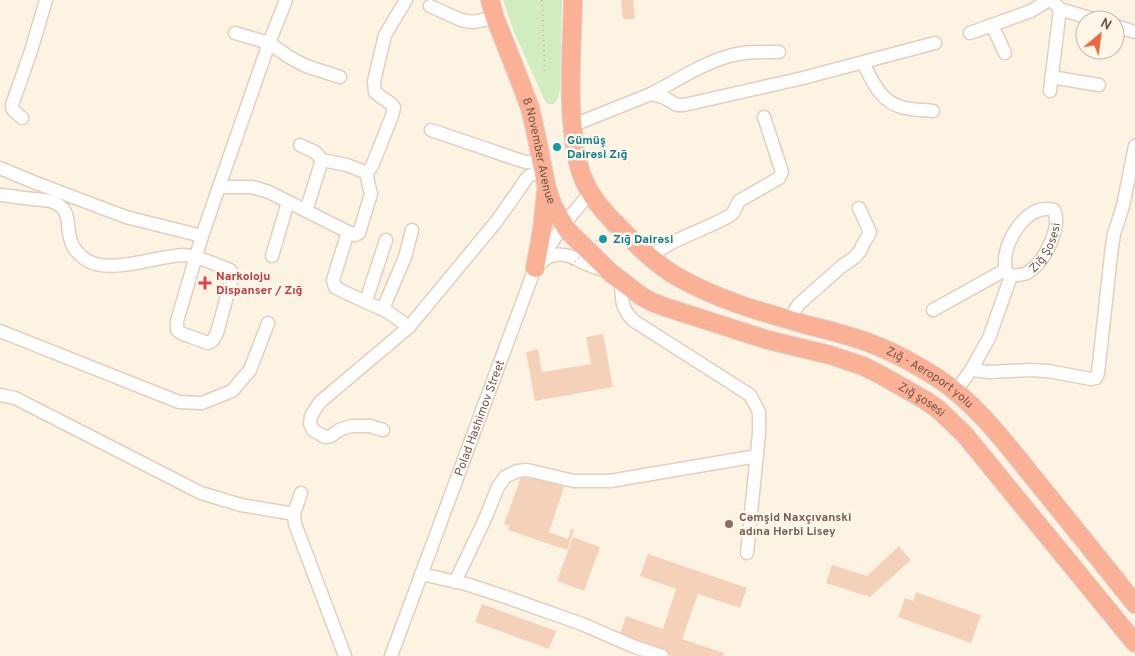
<svg xmlns="http://www.w3.org/2000/svg" width="1135" height="656" font-family="Overpass,sans-serif">
<style>
.green{fill:#d1ecbf}
.building{fill:#f4d1b8}
.lines{fill:none;stroke-linecap:round;stroke-linejoin:round}
.minor-casing{stroke:#e2cfbd;stroke-width:15}
.highway-casing{stroke:#dbd4cf;stroke-width:20}
.path{stroke:#d9b49b;stroke-width:2;stroke-dasharray:1 4;stroke-linecap:butt}
.minor{stroke:#fff;stroke-width:12}
.highway{stroke:#fbb195;stroke-width:18}
.path-bridge{stroke:#d9b49b;stroke-width:2;stroke-dasharray:1 4;stroke-linecap:butt}
.culture-dot{fill:#0f9aa8;stroke:#fff7e9;stroke-width:2}
.health-dot{fill:#e0444e;stroke:#fff7e9;stroke-width:2}
.education-dot{fill:#8d6e63;stroke:#fff7e9;stroke-width:2}
.labels{text-anchor:middle;stroke-width:5;stroke-linejoin:round;paint-order:stroke}
.culture-label{font-size:12px;font-weight:bold;fill:#0d838f;stroke:#fff7e9;text-anchor:start}
.street-label{font-size:12px;fill:#765847;stroke:#fff7e9}
.health-label{font-size:12px;font-weight:bold;fill:#be3a42;stroke:#fff7e9;text-anchor:start}
.education-label{font-size:12px;font-weight:bold;fill:#785e54;stroke:#fff7e9;text-anchor:start}
</style>
<rect width="100%" height="100%" fill="#fdf3e2"/>
<path class="green" d="M503 0H562L560 90 557 100 554 104H548L545 101 514 32Z"/>
<path class="building" d="M621 0H633L635 19H623Z
M603 334 613 387 535 401 526 352 538 349 542 372 591 364 586 337Z
M530 475 564 487 549 532 568 539 571 529 574 530 567 550 508 530 510 526 504 524 521 477 529 479Z
M573 537 600 547 584 591 557 581Z
M899 546 911 560 870 597 826 583 832 565 867 576Z
M648 554 747 588 740 608 698 594 682 639 724 653 723 656H672L619 638 626 616 663 629 676 589 640 576Z
M916 592 981 615 971 643 898 617 905 598 913 601Z
M482 604 556 631 549 649 475 622Z"/>
<g class="lines">
<g class="minor-casing">
<g id="minor">
<path d="M1054 3 1060 9 1096 20"/>
<path d="M430 6 461 20 472 22 495 18"/>
<path d="M992 25 1005 53"/>
<path d="M1115 26 1135 32"/>
<path d="M235 33 269 43 289 57 306 66 340 77"/>
<path d="M970 33 1031 11 1049 0"/>
<path d="M863 63C872 80 880 101 901 107 911 110 923 110 933 111"/>
<path d="M1051 77 1099 85"/>
<path d="M1050 91 1060 9"/>
<path d="M651 94C676 81 701 64 729 56 745 51 763 52 779 52"/>
<path d="M22 118 13 110 12 105 31 51 46 0"/>
<path d="M571 126 651 94 663 97 677 105H684L803 78 935 43"/>
<path d="M431 130 516 159 526 162 542 163"/>
<path d="M300 145 315 152 322 160 347 165 367 173"/>
<path d="M0 168 36 183 126 217 202 236 269 43 286 0"/>
<path d="M219 187H252L269 192 348 232 355 235 359 233 371 194 368 182 367 173 372 166 392 116 394 107C389 101 381 98 375 92L374 81 385 35 406 0"/>
<path d="M0 195C11 196 23 198 34 199 40 200 48 200 53 202 73 210 65 225 71 241 73 249 81 257 88 261 111 274 157 256 183 255 195 255 218 265 230 270L233 274 217 333 213 340 208 343 183 334 177 330V321L202 236"/>
<path d="M306 211 322 160"/>
<path d="M348 232 333 280 335 287 342 291 388 312 409 327"/>
<path d="M272 256 288 202"/>
<path d="M650 257C673 238 703 231 729 216L733 213 739 201 779 178 782 172 764 117"/>
<path d="M541 263C553 250 568 254 582 262 589 265 597 268 605 271"/>
<path d="M621 281C622 298 620 308 634 321L750 395 759 412V433L747 553"/>
<path d="M366 301 386 240"/>
<path d="M383 309 405 257 412 230"/>
<path d="M933 310 1005 270"/>
<path d="M791 320 795 310 799 304 842 266 855 257 861 250 862 246 868 236 870 232 859 208"/>
<path d="M0 331 179 402 202 403 232 391 250 370 268 323"/>
<path id="s1" d="M971 370 989 338 1011 276C1016 275 1023 275 1027 273 1044 263 1062 228 1054 210 1028 203 1008 236 1005 258 1005 262 1005 266 1005 270L1011 276"/>
<path d="M955 392 971 370 989 372 1030 370 1048 371 1091 379 1096 378 1098 373 1112 246 1114 234 1123 206 1135 146"/>
<path d="M0 395 15 398 201 493 241 505 294 514 295 524 345 656"/>
<path d="M383 430 370 426H351L339 430 331 436 325 437 313 430 310 424 311 416 320 402 409 327 496 222 518 191 526 179 529 176 543 170"/>
<path d="M294 514 301 493"/>
<path d="M421 574 466 584 503 596 582 624 635 647 662 656"/>
<path d="M455 582 485 519 498 487 505 477 517 471 527 470 574 481H610L757 456"/>
<path id="s2" d="M391 656 535 268 564 224 590 193"/>
</g>
</g>
<g class="highway-casing">
<g id="highway">
<path id="s3" d="M490 0 495 18 520 81 530 108 536 134 547 189 553 206 567 230 611 273 641 296 652 302 665 307 768 340 830 355 863 366 881 375 925 400 938 409 965 435 1135 643"/>
<path id="s4" d="M573 0C572 54 566 109 578 162 584 191 603 212 624 232 640 248 656 264 676 276 717 300 765 313 811 326 831 331 852 336 872 344 894 352 915 364 936 377 975 402 1004 441 1033 477 1067 519 1101 561 1135 604"/>
<path d="M535 268 542 230 546 192"/>
</g>
</g>
<path class="path" d="M542 0 545 75"/>
<use href="#minor" class="minor"/>
<use href="#highway" class="highway"/>
<path class="path-bridge" d="M571 265 624 216"/>
</g>
<g class="culture-dot">
<circle cx="557" cy="147" r="5"/>
<circle cx="603" cy="239" r="5"/>
</g>
<path class="health-dot" d="M202.5 275.5h5v5h5v5h-5v5h-5v-5h-5v-5h5z"/>
<circle class="education-dot" cx="729" cy="524" r="5"/>
<g class="labels">
<g class="culture-label">
<text x="567" y="144">Gümüş<tspan x="567" dy="14">Dairəsi Zığ</tspan></text>
<text x="613" y="243">Zığ Dairəsi</text>
</g>
<g class="street-label">
<text dy="4" stroke="none"><textPath href="#s3" startOffset="159">8 November Avenue</textPath></text>
<text dy="4" stroke="none"><textPath href="#s1" startOffset="151">Zığ Şosesi</textPath></text>
<text dy="4" stroke="none"><textPath href="#s4" startOffset="591">Zığ - Aeroport yolu</textPath></text>
<text dy="4" stroke="none"><textPath href="#s3" startOffset="644">Zığ şosesi</textPath></text>
<text dy="4" stroke="none"><textPath href="#s2" startOffset="254">Polad Hashimov Street</textPath></text>
</g>
<g class="health-label">
<text x="216" y="280">Narkoloju<tspan x="216" dy="14">Dispanser / Zığ</tspan></text>
</g>
<g class="education-label">
<text x="739" y="521">Cəmşid Naxçıvanski<tspan x="739" dy="14">adına Hərbi Lisey</tspan></text>
</g>
</g>
<g transform="translate(1100 35) rotate(29)"><circle r="24" fill="#fff7e9" stroke="#c8b7a8"/>
<path d="M0-4L9 19L0 12L-9 19Z" fill="#ef6a3f"/>
<text y="-8" font-size="14" font-weight="bold" text-anchor="middle" fill="#765847">N</text>
</g>
</svg>
